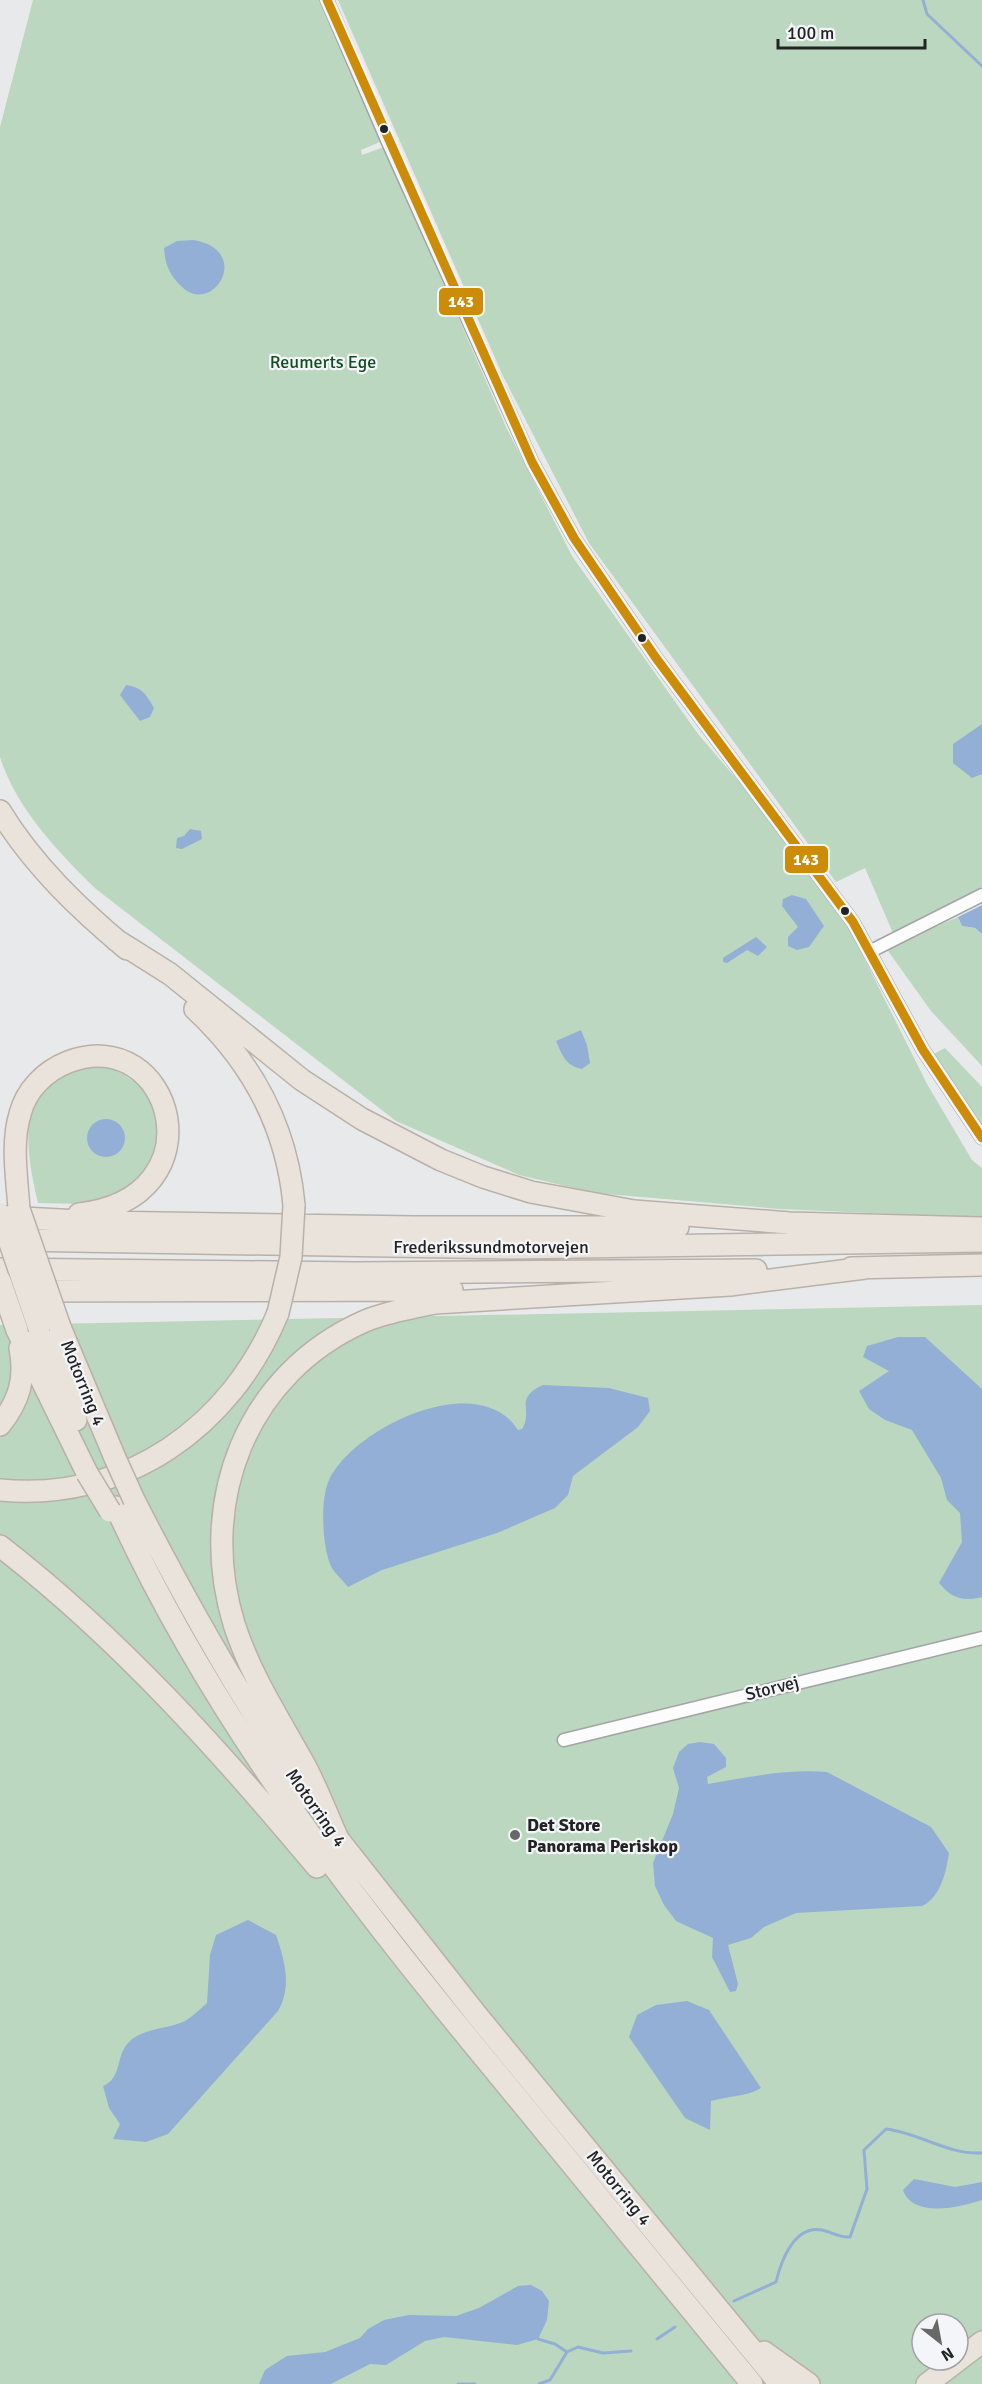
<svg xmlns="http://www.w3.org/2000/svg" width="982" height="2384" font-family="Signika,sans-serif">
<style>
.green{fill:#bbd7bf;fill-rule:evenodd}
.water{fill:#94afd5}
.lines{fill:none;stroke-linecap:round;stroke-linejoin:round}
.stream{stroke:#94afd5;stroke-width:3}
.minor-casing{stroke:#a3a4a5;stroke-width:15}
.motorway-casing{stroke:#b8b1a9;stroke-width:24}
.minor{stroke:#fcfcfc;stroke-width:12}
.motorway{stroke:#eae3dc;stroke-width:21}
.motorway-bridge-casing{stroke:#b8b1a9;stroke-width:24;stroke-linecap:butt}
.motorway-bridge{stroke:#eae3dc;stroke-width:21}
.bus-1-casing{stroke:#f4f5f8;stroke-width:14}
.bus-1{stroke:#cd8c07;stroke-width:9}
.bus-dot{fill:#232324;stroke:#f4f5f8;stroke-width:2}
.poi-dot{fill:#686869;stroke:#f4f5f8;stroke-width:2}
.labels{text-anchor:middle;stroke-width:4.5;stroke-linejoin:round;paint-order:stroke}
.park-label{font-size:18px;fill:#124f20;stroke:#f4f5f8}
.street-label{font-size:18px;fill:#232324;stroke:#f4f5f8}
.poi-label{font-size:18px;font-weight:bold;fill:#232324;stroke:#f4f5f8;text-anchor:start}
.line-badge{stroke:#f4f5f8;stroke-width:2}
.badge-label{font-size:16px;text-anchor:middle;font-weight:bold;fill:#fff}
</style>
<rect width="100%" height="100%" fill="#e8e9ea"/>
<path class="green" d="M33 0H320L382 141 361 150 362 155 384 147 506 427 572 556 698 734 771 819 848 926 927 1084 972 1160 982 1168V1218L780 1209 595 1193 519 1175 396 1121 96 889C58 852 16 808 0 757V127Z
M338 0H982V891L893 933 865 868 836 882 589 543 503 376Z
M958 917 962 926 975 928 982 934V1066L931 1011 886 948Z
M945 1048 982 1087V1126L934 1054Z
M101 1064 121 1073 144 1088 156 1105 162 1136 140 1180 124 1191 82 1204 38 1203C22 1136 16 1075 101 1064Z
M982 1305V2384H0V1325ZM922 2324H958V2360H922Z"/>
<path class="water" d="M194 240C254 251 212 318 181 286 169 274 165 264 164 248L177 241Z
M126 685C142 687 146 694 154 708L150 717 140 721 120 695Z
M982 724V774L972 778 953 763V744Z
M190 829 201 831 202 839 182 849 176 848 177 838 184 836Z
M792 895 806 899 824 926 809 947 797 950 788 946V937L798 927 782 906 783 899Z
M982 905V934L975 928 962 926 958 917Z
M756 937 767 947 758 956 747 950 727 963 723 962V958Z
M581 1030 587 1045 590 1063 582 1069C566 1066 562 1055 556 1041Z
M87 1138a19 19 0 1 1 38 0a19 19 0 1 1-38 0Z
M898 1337H925L982 1389V1597C962 1602 952 1598 939 1583L962 1542 960 1513 947 1500 941 1478 912 1430 885 1420 869 1409 859 1391 889 1371 863 1357 867 1346Z
M543 1385 609 1388 648 1398 650 1411 638 1427 573 1476 568 1495 555 1508 497 1533 382 1570 348 1587C343 1580 334 1573 331 1566 322 1547 320 1499 329 1480 354 1427 479 1368 518 1430L522 1429C534 1409 513 1399 543 1385Z
M700 1742 714 1744 726 1758V1767L707 1777 708 1784C747 1777 787 1769 827 1772L931 1827 949 1853C946 1872 941 1897 922 1906L796 1913 764 1927 751 1938 728 1945 738 1984 736 1991 730 1992 712 1957 713 1938 676 1921 664 1905 655 1886 653 1863 673 1814 679 1788 673 1768 679 1752 688 1744Z
M248 1920 276 1935C285 1961 292 1987 278 2011L168 2134 146 2142 113 2139 120 2124 109 2108 103 2086C121 2078 116 2061 125 2047 138 2027 167 2030 185 2021 193 2016 200 2009 207 2003L210 1955 216 1935Z
M687 2001 709 2010 761 2088C746 2097 727 2096 711 2101L710 2130 685 2118 629 2037 637 2015 656 2005Z
M914 2179 955 2187 982 2182V2200C961 2207 913 2219 903 2190Z
M531 2285 542 2291 549 2301 547 2320 538 2339 517 2345 444 2337 425 2341 386 2365 370 2364 331 2384H259L265 2370 287 2356 325 2352 360 2338 368 2329 384 2320 409 2315 456 2316 479 2308 518 2286Z"/>
<g class="lines">
<path class="stream" d="M923 0 927 14 982 66
M734 2301 776 2282C781 2261 794 2225 822 2230 832 2232 839 2238 850 2237L867 2189 864 2150 886 2129C920 2133 948 2155 982 2153
M538 2339 555 2344 567 2352
M657 2339 675 2327
M458 2384H475
M539 2384 550 2380 567 2352 578 2347 603 2353 631 2351"/>
<g class="minor-casing">
<path id="minor" d="M327 0 387 140 532 462 574 538 656 658 853 922 923 1050 982 1138
M871 951 982 895
M564 1740 982 1638"/>
</g>
<g class="motorway-casing">
<path id="motorway" d="M0 811C33 865 79 909 127 949
M116 940 170 974 302 1080 362 1119 441 1160 483 1177 531 1192 634 1211 790 1223 981 1228
M195 1009C252 1062 287 1128 294 1205
M19 1209C17 1178 11 1144 20 1114 26 1090 45 1071 68 1062 173 1022 222 1198 79 1214
M5 1217 97 1222 414 1227H678
M14 1240 511 1248 982 1241
M851 1268 982 1265
M0 1269 355 1273 756 1270
M0 1291 452 1290
M60 1327 115 1458
M39 1328 76 1420
M17 1330 87 1473
M0 1425C19 1401 26 1379 20 1348
M0 1490C126 1502 231 1427 278 1313
M134 1500C187 1604 243 1704 310 1799
M116 1507C213 1721 358 1905 506 2084 589 2184 671 2284 752 2384
M0 1546C120 1639 220 1751 317 1867
M331 1830 476 2014 780 2384
M339 1841C327 1815 317 1787 303 1762 278 1717 250 1674 234 1624 197 1503 245 1374 365 1321 387 1312 411 1308 435 1303L730 1285 865 1268
M764 2352 809 2384
M927 2384 982 2342"/>
</g>
<use href="#minor" class="minor"/>
<use href="#motorway" class="motorway"/>
<g class="motorway-bridge-casing">
<path id="motorway-bridge" d="M19 1209 60 1327
M0 1214 39 1328
M0 1281 17 1330
M278 1313 291 1257 294 1205
M115 1458 134 1500
M87 1473 110 1511"/>
</g>
<use href="#motorway-bridge" class="motorway-bridge"/>
<g class="bus-1-casing">
<path id="bus-1" d="M327 0 532 462 574 538 656 658 853 922 923 1050 982 1138"/>
</g>
<use href="#bus-1" class="bus-1"/>
</g>
<g class="bus-dot">
<circle cx="384" cy="129" r="5"/>
<circle cx="642" cy="638" r="5"/>
<circle cx="845" cy="911" r="5"/>
</g>
<circle class="poi-dot" cx="515" cy="1835" r="6"/>
<g class="labels">
<g class="park-label">
<text x="323" y="368">Reumerts Ege</text>
</g>
<g class="street-label">
<text x="491" y="1253">Frederikssundmotorvejen</text>
<text transform="translate(83 1383) rotate(68)" y="6">Motorring 4</text>
<text transform="translate(772 1688) rotate(-14)" y="6">Storvej</text>
<text transform="translate(316 1808) rotate(55)" y="6">Motorring 4</text>
<text transform="translate(619 2188) rotate(51)" y="6">Motorring 4</text>
</g>
<g class="poi-label">
<text x="527" y="1831">Det Store<tspan x="527" dy="21">Panorama Periskop</tspan></text>
</g>
</g>
<g class="line-badge">
<rect x="438" y="287" width="46" height="29" rx="6" fill="#cd8c07"/>
<rect x="784" y="845" width="45" height="29" rx="6" fill="#cd8c07"/>
</g>
<g class="badge-label">
<text x="461" y="307">143</text>
<text x="806" y="865">143</text>
</g>
<g transform="translate(940 2342) rotate(149)"><circle r="28" fill="#f4f5f8" stroke="#a0a1a3" stroke-width="1.5"/>
<path d="M0-4.5L10 22L0 15L-10 22Z" fill="#686869"/>
<text y="-9" font-size="16" font-weight="bold" text-anchor="middle" fill="#232324">N</text>
</g>
<path d="M778 39v9h147v-9" fill="none" stroke="#232324" stroke-width="3"/>
<text x="787" y="39" font-size="18" fill="#232324" stroke="#f4f5f8" stroke-width="4.5" paint-order="stroke">100 m</text>
</svg>
